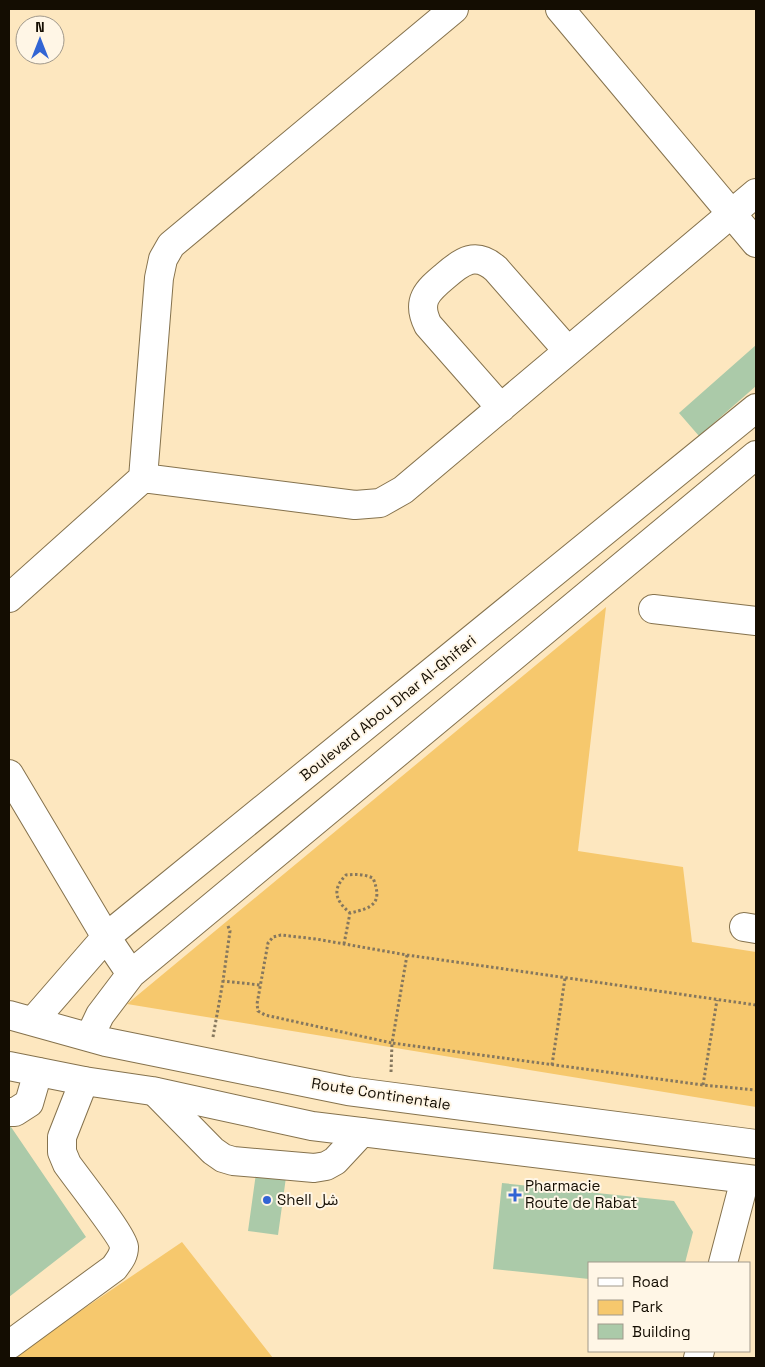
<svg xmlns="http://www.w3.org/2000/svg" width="765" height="1367" font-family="'Space Grotesk','Noto Sans Arabic',sans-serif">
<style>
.green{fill:#f6c86d}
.building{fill:#abcaa9}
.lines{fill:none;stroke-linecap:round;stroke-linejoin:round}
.minor-casing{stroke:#85724d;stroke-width:30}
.major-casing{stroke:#85724d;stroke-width:30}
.path{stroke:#85775e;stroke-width:3;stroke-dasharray:2.5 2.5;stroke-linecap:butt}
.minor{stroke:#fff;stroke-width:28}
.major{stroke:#fff;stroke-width:28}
.poi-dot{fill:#3265d4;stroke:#fff6e6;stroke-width:2}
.labels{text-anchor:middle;stroke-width:4;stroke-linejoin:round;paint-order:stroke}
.street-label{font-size:15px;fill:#140d02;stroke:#fff6e6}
.poi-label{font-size:15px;fill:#140d02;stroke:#fff6e6;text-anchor:start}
</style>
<rect width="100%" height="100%" fill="#fde7bf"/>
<path class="green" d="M606 607 578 851 683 867 692 942 756 952V1107L127 1004Z
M182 1242 273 1358H11Z"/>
<path class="building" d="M756 345V386L699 436 679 413Z
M9 1124 86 1237 9 1297Z
M257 1166 287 1170 278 1235 248 1231Z
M502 1183 674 1201 693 1232 685 1263H589V1279L493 1269Z"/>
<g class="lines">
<g class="minor-casing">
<path id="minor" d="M560 9 756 243
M501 408 428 325C416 301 427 291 445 276 462 261 476 251 496 269L568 351
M143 478 355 505 380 503 403 490 756 193
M9 598 143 478 159 278 163 259 171 245 454 9
M653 609 756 621
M9 774 106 937 131 974
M744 927 756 929
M33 1021 106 937 756 408
M90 1036 100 1015 131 974 756 455
M155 1092 213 1151 223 1158 233 1161 314 1168 326 1166 335 1161 362 1132
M9 1112H15L29 1103 38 1072
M723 1263 745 1179
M9 1345 114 1268C119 1261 124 1256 124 1247 123 1236 76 1177 67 1164L62 1152V1137L84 1081
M698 1358 700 1351"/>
</g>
<g class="major-casing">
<path id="major" d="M9 1015 106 1042 348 1091 756 1144
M9 1066 84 1081 152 1091 312 1126 756 1180"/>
</g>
<path class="path" d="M228 926 230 931 223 981 260 985
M344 944 350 913C373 908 383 903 373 878 364 874 355 874 346 875 331 890 336 901 350 913
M407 955 392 1043 265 1015 258 1011 257 1004 268 943 273 937 281 935 316 939 407 955 756 1005
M213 1037 223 981
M552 1065 565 978
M391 1072 392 1043 703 1085 756 1090
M703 1085 717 1000"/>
<use href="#minor" class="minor"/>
<use href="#major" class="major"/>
</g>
<g class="poi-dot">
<path d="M512.5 1187.5h5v5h5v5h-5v5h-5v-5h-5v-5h5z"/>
<circle cx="267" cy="1200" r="5"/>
</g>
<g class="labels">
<g class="street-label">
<text transform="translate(388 708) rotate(-39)" y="5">Boulevard Abou Dhar Al-Ghifari</text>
<text transform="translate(381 1094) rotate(9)" y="5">Route Continentale</text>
</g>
<g class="poi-label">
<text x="525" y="1191">Pharmacie<tspan x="525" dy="17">Route de Rabat</tspan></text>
<text x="277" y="1205">Shell شل</text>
</g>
</g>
<rect width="765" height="1367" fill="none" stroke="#140d02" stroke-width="20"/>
<rect x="588" y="1262" width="162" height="90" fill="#fff6e6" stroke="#a1998b"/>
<rect x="598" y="1278" width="25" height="8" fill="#ffffff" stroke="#a1998b"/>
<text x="632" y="1287" font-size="15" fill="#140d02">Road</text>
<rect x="598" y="1300" width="25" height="15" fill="#f6c86d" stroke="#a1998b"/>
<text x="632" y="1312" font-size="15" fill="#140d02">Park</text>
<rect x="598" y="1324" width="25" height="15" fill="#abcaa9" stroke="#a1998b"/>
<text x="632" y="1337" font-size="15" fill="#140d02">Building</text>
<g transform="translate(40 40)"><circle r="24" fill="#fff6e6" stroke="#a1998b"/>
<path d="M0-4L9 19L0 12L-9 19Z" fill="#3265d4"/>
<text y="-8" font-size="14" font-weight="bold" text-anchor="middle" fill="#140d02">N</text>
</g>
</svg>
